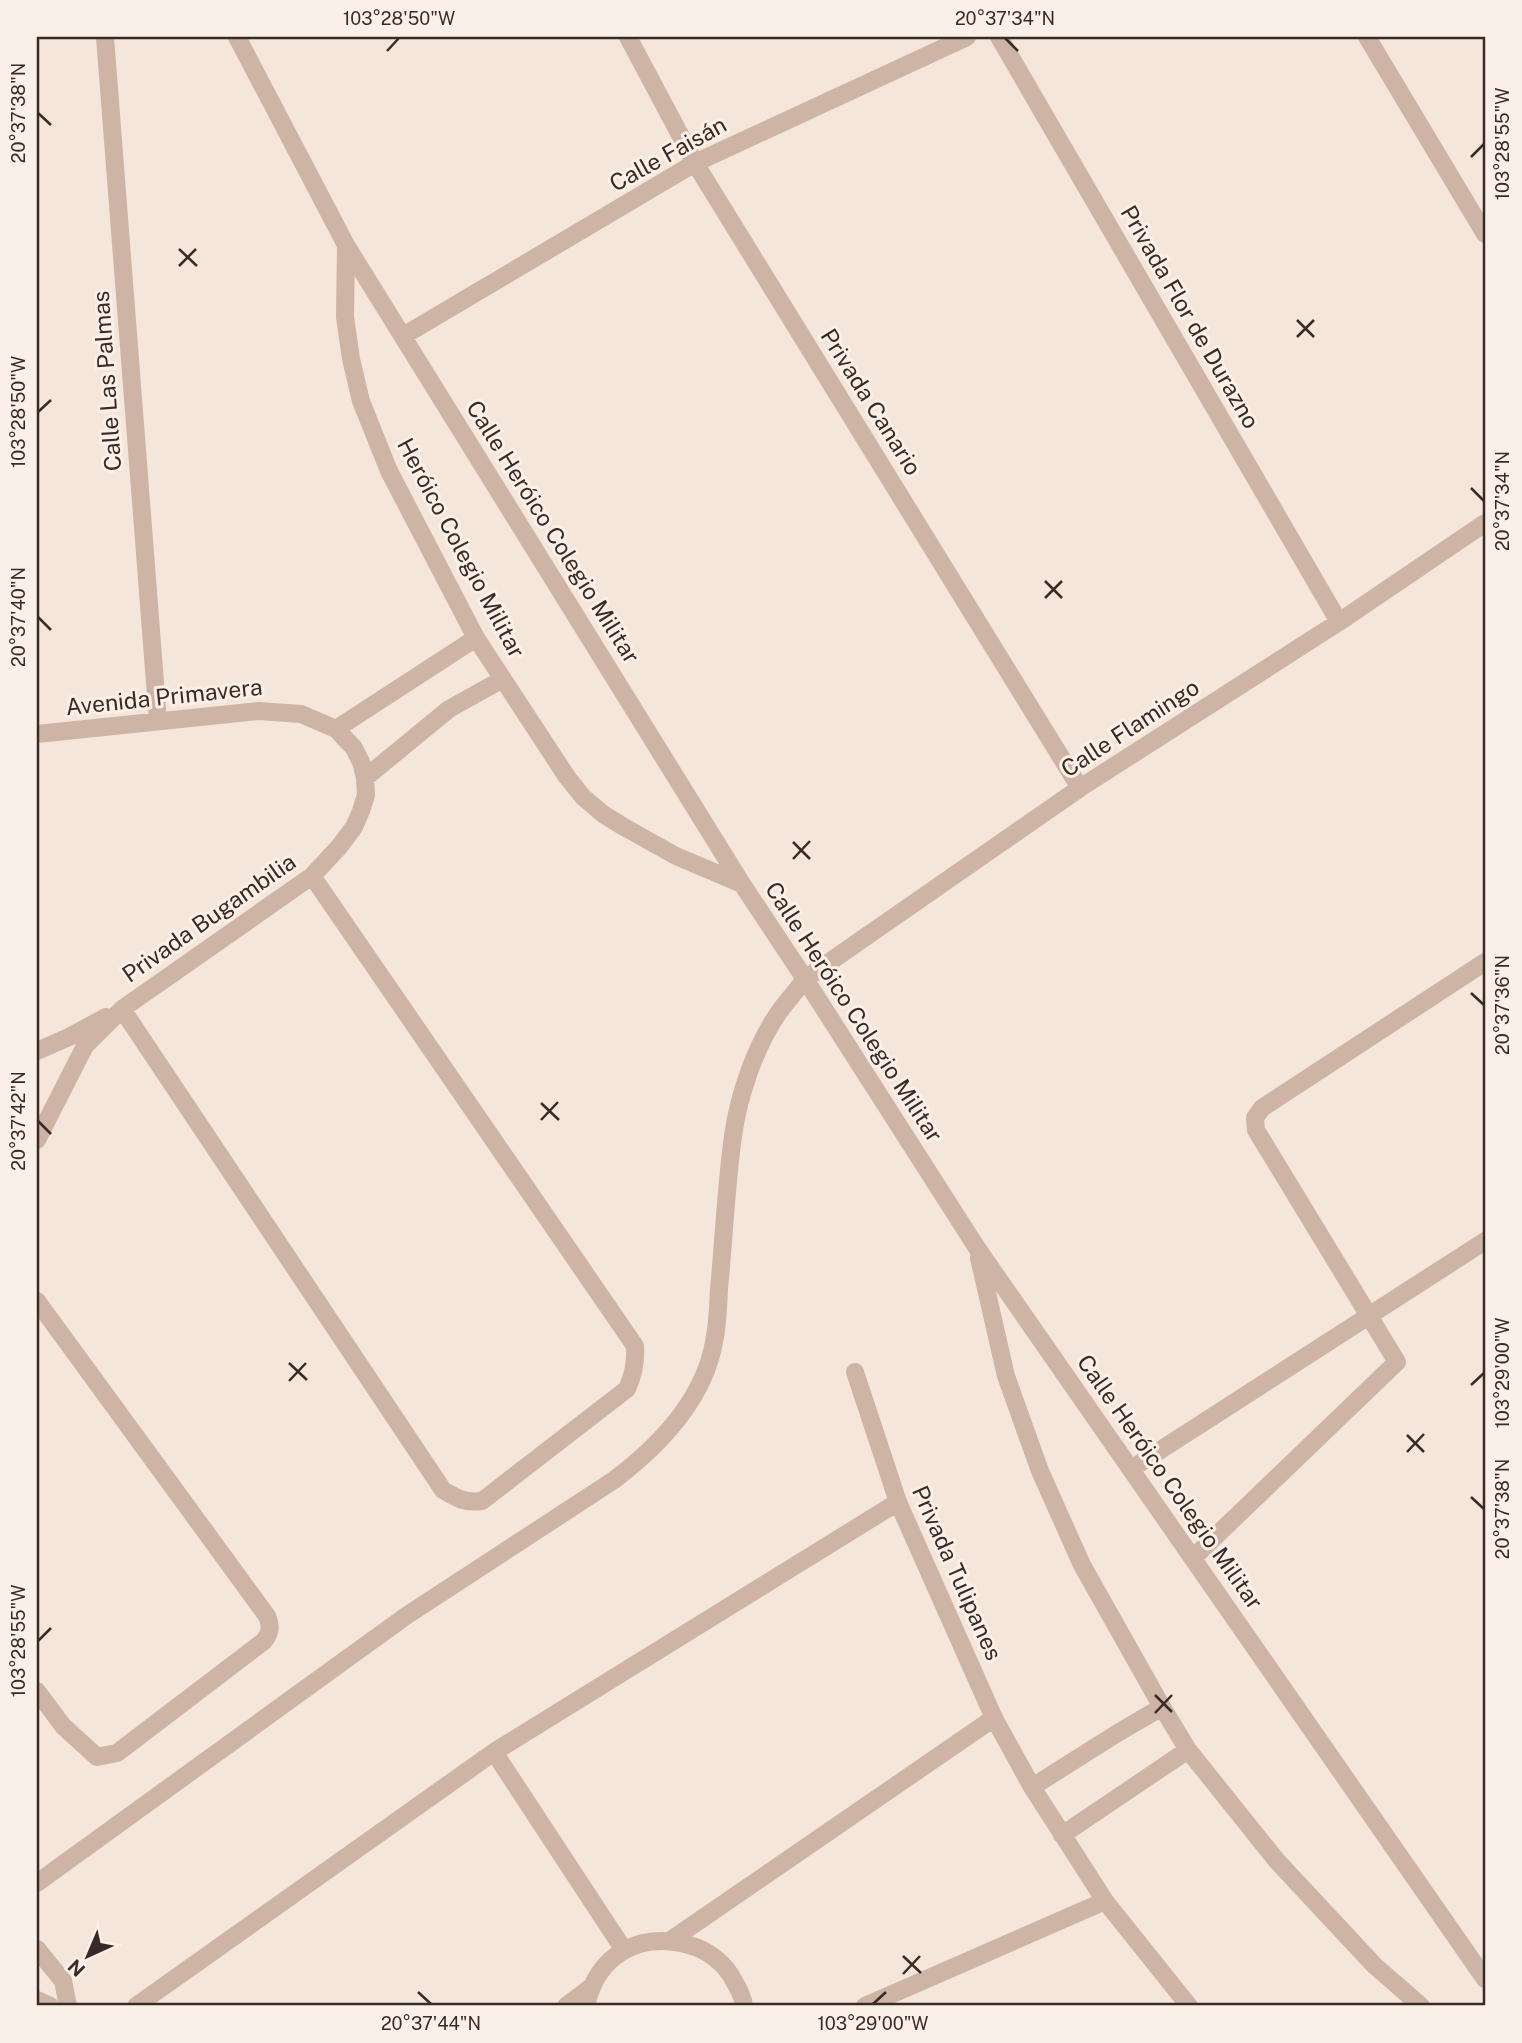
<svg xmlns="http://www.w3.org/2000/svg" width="1522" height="2043" font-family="'Public Sans',sans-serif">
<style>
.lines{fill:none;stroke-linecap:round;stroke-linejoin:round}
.street{stroke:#cdb4a5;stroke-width:18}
.ticks{fill:none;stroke:#382b27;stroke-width:2.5}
.labels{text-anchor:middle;stroke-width:6;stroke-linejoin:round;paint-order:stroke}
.street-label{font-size:23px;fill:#382b27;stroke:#fbf0e7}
.neatline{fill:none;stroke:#382b27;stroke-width:2.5}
.ticks-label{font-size:18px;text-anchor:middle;fill:#382b27}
</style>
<rect width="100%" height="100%" fill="#f4e6da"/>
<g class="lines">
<path class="street" d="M105 37 158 721
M237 37 346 245 742 884 805 979 977 1248 1485 1979
M628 37 695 163 1080 788
M999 37 1339 622
M1367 37 1485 234
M346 245 345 317 351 359 361 401 389 471 476 638 567 777 583 797 603 814 624 827 676 856 742 884
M403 336 695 163 967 37
M336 729 476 638
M37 734 259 711 301 714 336 729 354 748 361 762 365 778 366 795 361 811 354 827 339 847 312 876 122 1009 85 1046 37 1140
M365 778 449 709 503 679
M122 1009 443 1490C458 1499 465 1503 482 1501L627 1389C634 1374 636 1362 635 1346L312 876
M37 1051 69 1037 106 1017
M979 1258 1006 1376 1040 1471 1082 1565 1162 1707 1188 1750 1277 1861 1375 1966 1421 2006
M37 1301 267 1616C271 1626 271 1632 264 1641L117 1753 97 1757 63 1726 37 1691
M855 1372 898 1502 994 1718 1032 1787 1105 1901 1189 2006
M1131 1469 1485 1241
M1193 1558 1397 1362 1256 1130 1255 1118 1262 1108 1485 962
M494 1752 624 1950
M1032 1787 1116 1734 1162 1707
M1062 1835 1188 1750
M37 1883 406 1616 614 1480C659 1446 704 1399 714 1342 718 1324 718 1306 719 1289 724 1238 726 1186 733 1136 739 1094 755 1047 779 1012 787 1001 797 990 805 979L1080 788 1339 622 1485 523
M671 1940 994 1718
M37 1949 63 1981 68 2006
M37 2000 50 2006
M136 2006 494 1752 898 1502
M566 2006 590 1988
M586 2006C597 1955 639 1931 689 1945 708 1950 725 1963 734 1981 739 1989 743 1997 744 2006
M865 2006 1105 1901"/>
</g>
<path class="ticks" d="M1005 38 1018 51M387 51 399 38M38 113 51 125M1471 157 1484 144M179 249 197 266M179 266 196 249M1297 320 1314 337M1297 337 1314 320M38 412 51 400M1471 488 1484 501M1045 581 1062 598M1045 598 1062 581M38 617 51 630M793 842 810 859M793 859 810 841M1471 993 1484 1005M541 1103 559 1120M541 1120 558 1102M38 1121 51 1134M289 1363 307 1380M289 1381 306 1363M1471 1385 1484 1373M1407 1435 1424 1452M1407 1452 1424 1434M1471 1497 1484 1509M38 1641 51 1628M1155 1695 1172 1712M1155 1713 1172 1695M903 1956 921 1973M903 1974 920 1956M418 1992 431 2004M873 2004 886 1992"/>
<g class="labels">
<g class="street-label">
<text transform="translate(668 154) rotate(-29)" y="8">Calle Faisán</text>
<text transform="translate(1190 317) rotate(60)" y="8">Privada Flor de Durazno</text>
<text transform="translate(107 381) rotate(-94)" y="8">Calle Las Palmas</text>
<text transform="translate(871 402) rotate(58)" y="8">Privada Canario</text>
<text transform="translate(553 532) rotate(58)" y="8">Calle Heróico Colegio Militar</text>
<text transform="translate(461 548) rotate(62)" y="8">Heróico Colegio Militar</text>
<text transform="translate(164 697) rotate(-6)" y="8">Avenida Primavera</text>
<text transform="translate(1130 728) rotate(-33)" y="8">Calle Flamingo</text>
<text transform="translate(209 918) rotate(-35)" y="8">Privada Bugambilia</text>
<text transform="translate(854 1012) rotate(57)" y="8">Calle Heróico Colegio Militar</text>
<text transform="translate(1170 1482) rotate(55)" y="8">Calle Heróico Colegio Militar</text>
<text transform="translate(957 1573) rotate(66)" y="8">Privada Tulipanes</text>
</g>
</g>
<rect width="1522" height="2043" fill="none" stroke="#fbf0e7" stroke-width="77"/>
<g transform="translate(88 1956) rotate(224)" stroke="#fbf0e7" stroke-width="5" paint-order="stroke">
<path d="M0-5L12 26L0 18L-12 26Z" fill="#382b27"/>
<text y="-10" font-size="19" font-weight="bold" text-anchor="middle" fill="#382b27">N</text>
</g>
<rect x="38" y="38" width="1446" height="1966" class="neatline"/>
<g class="ticks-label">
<text x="399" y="25">103°28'50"W</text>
<text x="1005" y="25">20°37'34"N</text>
<text transform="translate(19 113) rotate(-90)" y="6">20°37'38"N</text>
<text transform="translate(1503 144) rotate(-90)" y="6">103°28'55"W</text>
<text transform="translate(19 412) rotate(-90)" y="6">103°28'50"W</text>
<text transform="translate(1503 501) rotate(-90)" y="6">20°37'34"N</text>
<text transform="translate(19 617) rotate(-90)" y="6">20°37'40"N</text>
<text transform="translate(1503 1005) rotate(-90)" y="6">20°37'36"N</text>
<text transform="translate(19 1121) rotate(-90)" y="6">20°37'42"N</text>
<text transform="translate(1503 1373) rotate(-90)" y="6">103°29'00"W</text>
<text transform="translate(1503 1509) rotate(-90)" y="6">20°37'38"N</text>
<text transform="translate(19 1641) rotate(-90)" y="6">103°28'55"W</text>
<text x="431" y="2030">20°37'44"N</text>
<text x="873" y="2030">103°29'00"W</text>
</g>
</svg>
